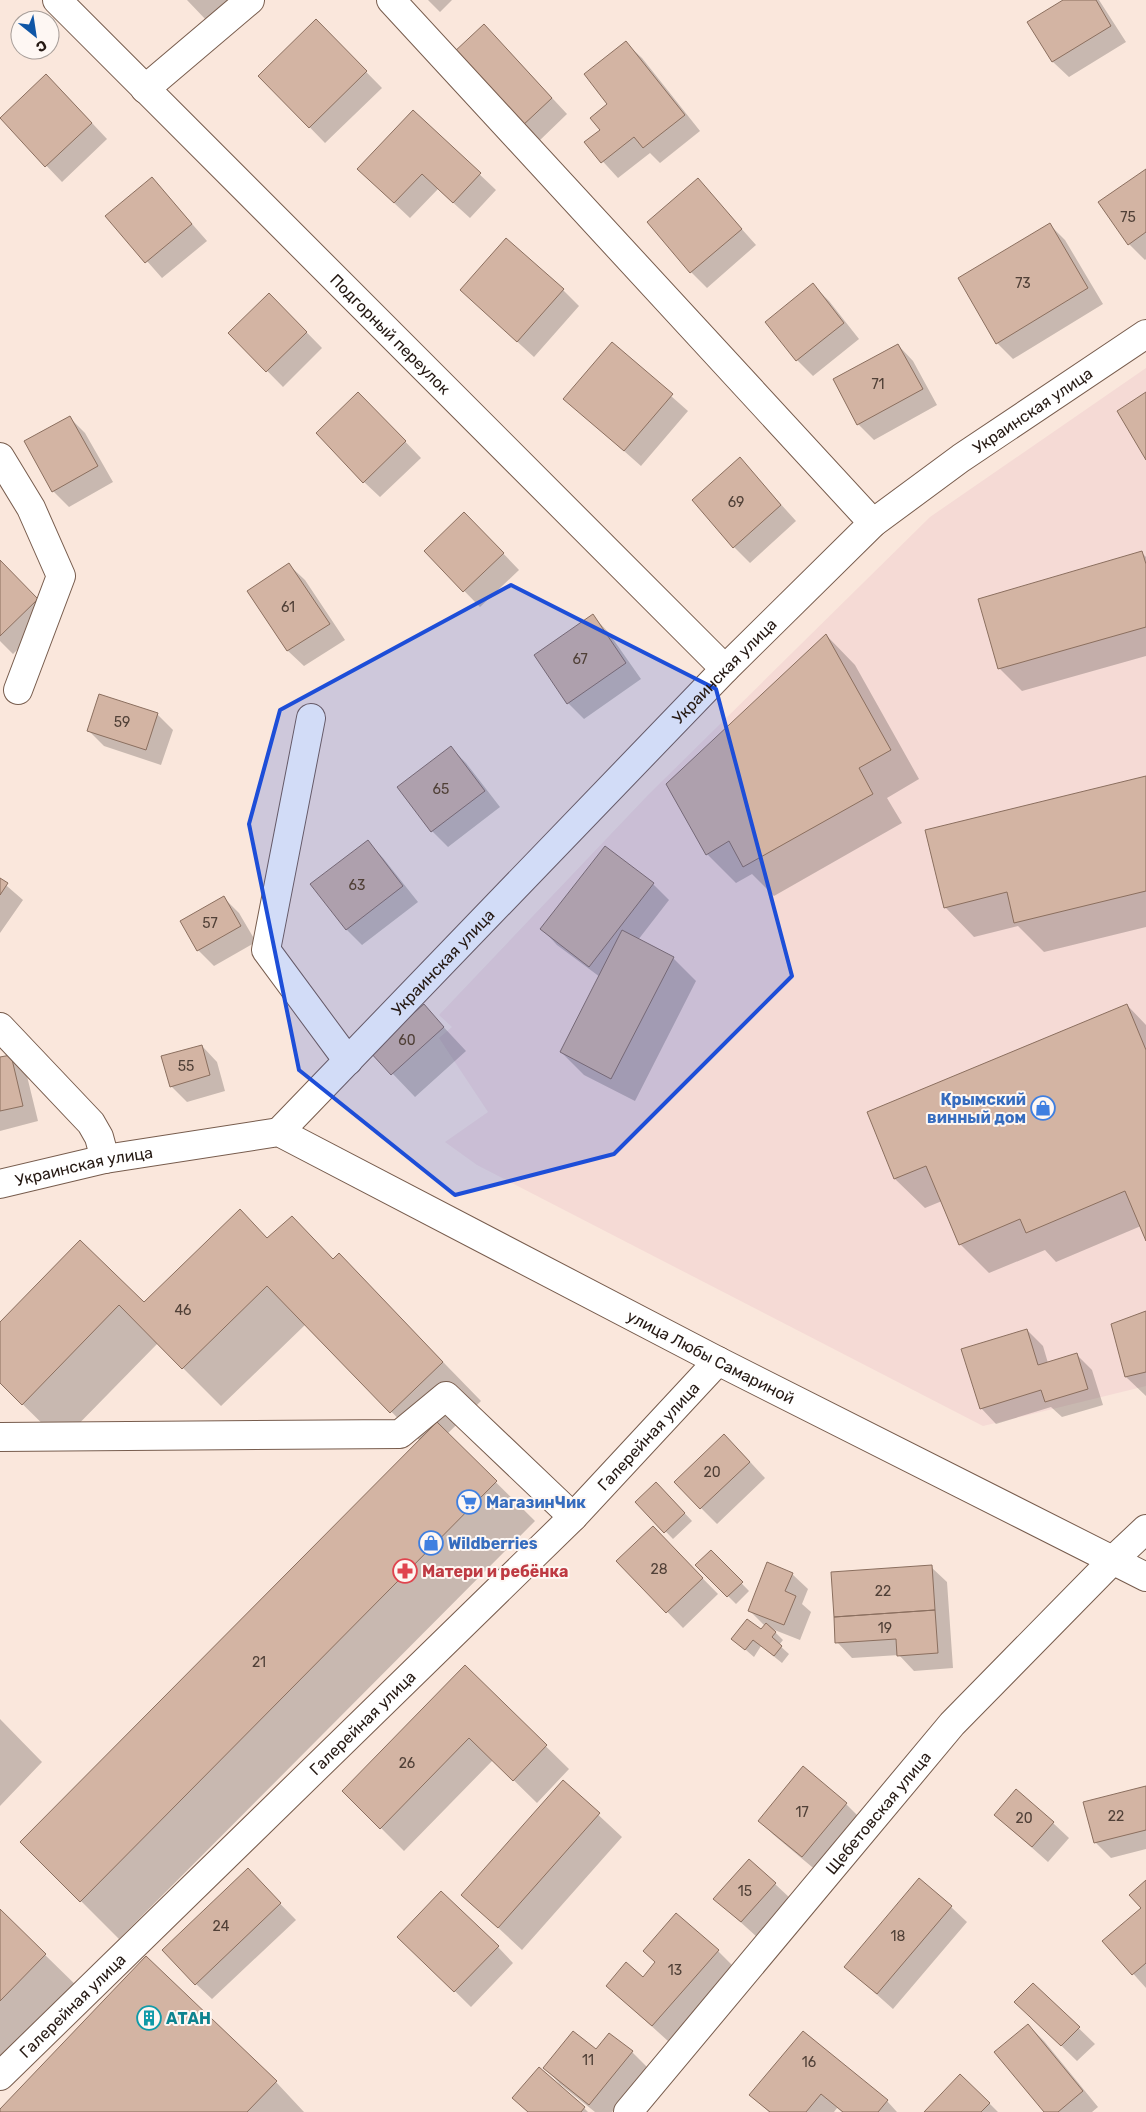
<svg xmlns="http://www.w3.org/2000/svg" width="1146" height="2112" font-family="Rubik,sans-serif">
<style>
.industrial{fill:#f5dad5}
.shadow{fill:#0003}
.building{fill:#d3b4a3;stroke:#8b6f5f}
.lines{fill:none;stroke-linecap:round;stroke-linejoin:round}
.minor-casing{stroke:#775c4d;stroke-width:30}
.major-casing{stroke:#775c4d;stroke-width:30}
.minor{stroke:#fff;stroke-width:28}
.major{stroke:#fff;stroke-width:28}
.marked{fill:#1d4ed8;fill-opacity:0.2;stroke:#1d4ed8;stroke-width:4;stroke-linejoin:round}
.labels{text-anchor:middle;stroke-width:4;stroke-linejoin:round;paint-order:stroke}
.number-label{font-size:14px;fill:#504037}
.street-label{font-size:16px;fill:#251913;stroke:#fef7f3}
.shop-label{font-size:16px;font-weight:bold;fill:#366cbe;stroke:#fef7f3;text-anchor:start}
.health-label{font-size:16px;font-weight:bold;fill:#be3a42;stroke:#fef7f3;text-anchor:start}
.culture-label{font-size:16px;font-weight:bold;fill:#0d838f;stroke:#fef7f3;text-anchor:start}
</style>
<rect width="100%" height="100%" fill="#fae7dc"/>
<path class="industrial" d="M1146 368V1386L983 1426 477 1165 445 1142 488 1112 439 1038 452 1027 439 1015 648 795 930 517Z"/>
<path class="shadow" d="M187 0H253L207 21Z
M428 0H452L440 12Z
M1065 0H1099L1126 42 1069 77 1053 62 1029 22Z
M316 21 382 88 325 143 260 76Z
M500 42 567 114 538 142 522 126Z
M626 43 642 58 700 131 660 163 650 153 618 178 586 143 601 130Z
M62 91 107 139 62 182 1 118Z
M413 111 496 190 470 218 438 189 410 218 375 185Z
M1146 170V259L1145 260 1129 244Z
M152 178 207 241 162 278 107 216Z
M698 180 756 245 707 288 691 272Z
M1050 225 1065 240 1103 304 1013 359 997 343Z
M813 285 829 301 859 339 813 376 797 360 767 322Z
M461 290H563L579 306 534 357Z
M269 294 322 348 283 387 230 333Z
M612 344 688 411 641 466 565 399Z
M898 345 913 361 937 405 874 440 858 424Z
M374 409 421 458 380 497 364 482Z
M69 417 85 433 113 482 69 507 53 491Z
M740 459 796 521 750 563 734 547Z
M480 529 519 570 480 607 425 551Z
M1142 553 1146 557V656L1022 691 999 668Z
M0 561 53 615 13 654 0 641Z
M289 565 305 580 345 640 304 666 288 651 249 592Z
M593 616 608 632 641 679 584 719 568 703Z
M826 635 855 665 919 779 887 798 902 823 774 896 752 874 736 883 707 854Z
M157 714 173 730 161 765 104 746 88 730Z
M450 747 466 763 500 807 448 847 432 831 398 787Z
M1146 777V927L1044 952 1018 926 974 937 945 907Z
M368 842 383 858 418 902 362 945 346 929Z
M605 847 653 884 669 900 638 940 673 958 696 981 635 1101 584 1075 561 1052 600 977 557 945 542 929Z
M0 880 23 900 0 933Z
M224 898 239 913 256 942 214 966 198 950Z
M1127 1005 1146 1025V1237L1141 1226 1056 1262 1045 1250 989 1273 960 1244 942 1201 925 1208 895 1179 868 1113Z
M424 1006 466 1051 415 1097 372 1052Z
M202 1046 217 1062 225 1091 187 1102 171 1086Z
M10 1056 26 1072 38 1121 0 1131V1059Z
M268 1239 334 1260 339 1255 481 1401 447 1434 535 1521 119 1939 22 1842 420 1441 306 1324 221 1406 158 1343 61 1442 0 1382V1323L80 1241 144 1304Z
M1146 1312V1396L1126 1377 1112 1325Z
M1027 1330 1043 1346 1048 1363 1076 1354 1092 1370 1103 1405 1062 1417 1051 1407 996 1424 981 1408Z
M740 1451 765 1478 717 1524 701 1508Z
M664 1491 692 1521 673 1539 637 1502Z
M668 1543 718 1594 683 1628 618 1561Z
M711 1552 749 1591 736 1604 697 1565Z
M931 1567 947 1582 953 1668 914 1671 899 1655 852 1658 837 1642Z
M792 1574 808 1589 802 1604 811 1612 800 1640 772 1629 783 1640 779 1645 789 1654 782 1663 761 1646 754 1657 732 1638 761 1631 765 1626 750 1611Z
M465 1667 569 1769 537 1803 493 1760 404 1851 344 1791Z
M0 1719 42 1762 0 1806Z
M563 1782 622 1837 522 1950 463 1895Z
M1146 1787V1849L1111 1858 1095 1842Z
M846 1804 862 1820 818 1872 775 1836 759 1821Z
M995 1815 1053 1823 1069 1838 1048 1862Z
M1146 1881V1988L1104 1941 1142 1908Z
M775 1884 791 1899 757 1937 715 1899Z
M263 1886 296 1920 212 1999 196 1984Z
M951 1907 967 1922 893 2009 846 1967Z
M0 1911 84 1993 0 2079Z
M498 1947 513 1963 471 2007 415 1952Z
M718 1951 733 1966 668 2041 607 1986 643 1979 656 1963Z
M1033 1984 1095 2044 1077 2061 1032 2017Z
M1028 2025 1044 2041 1098 2107 1092 2112H1046Z
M803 2032 887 2101 897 2112H842L837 2108 834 2112H769L751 2095Z
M596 2050 632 2052 648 2068 612 2112H595L560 2084 545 2068Z
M539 2069 584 2108 588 2112H528L513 2098Z
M276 2082 304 2112H0V2110Z
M989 2103 998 2112H925Z"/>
<path class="building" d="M1063 0H1096L1111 26 1052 62 1027 22Z
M316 19 367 71 309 128 258 76Z
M484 24 552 98 521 127 453 53Z
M626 41 685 115 643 148 634 137 601 163 584 142 600 130 590 118 607 104 584 74Z
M46 74 92 123 45 167 0 118Z
M413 110 481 173 453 203 422 174 394 203 357 169Z
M1146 169V232L1128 245 1098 202Z
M152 177 192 224 145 263 105 216Z
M698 178 742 229 690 273 647 222Z
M1050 223 1088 288 996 344 958 278Z
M506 238 564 289 517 342 460 290Z
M813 283 844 323 796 361 765 322Z
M269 293 307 332 266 372 228 333Z
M612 342 673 394 624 451 563 399Z
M898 344 923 389 857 425 833 379Z
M358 392 406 441 363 483 316 433Z
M1146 392V460L1117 411Z
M70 416 98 466 52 492 24 441Z
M740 457 781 505 733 548 692 500Z
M464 512 504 553 463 592 424 551Z
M1142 551 1146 564V627L998 669 978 599Z
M0 560 38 599 0 636Z
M289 563 330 624 287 651 247 591Z
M593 614 626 663 567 704 534 655Z
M826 634 891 750 859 768 873 794 743 867 729 841 706 855 666 784Z
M99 694 158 713 146 750 87 731Z
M451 746 485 791 431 832 397 787Z
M1146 776V891L1014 923 1007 892 944 908 925 830Z
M368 840 403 886 346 930 310 884Z
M605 846 654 883 589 967 540 929Z
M0 878 8 883 0 895Z
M224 896 241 926 197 951 180 921Z
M622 930 674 957 611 1079 560 1052Z
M424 1004 444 1027 391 1075 370 1052Z
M1127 1004 1146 1050V1241L1125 1191 1026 1233 1020 1219 959 1245 926 1166 894 1179 867 1112Z
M202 1045 210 1075 170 1087 161 1056Z
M11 1055 23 1106 0 1111V1057Z
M240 1209 267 1238 292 1216 333 1259 339 1253 443 1362 390 1413 267 1286 182 1369 119 1305 22 1405 0 1383V1322L80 1240 144 1302Z
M1146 1311V1372L1125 1377 1111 1324Z
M1027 1329 1038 1365 1077 1353 1088 1389 1045 1402 1041 1390 980 1409 961 1349Z
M437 1422 497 1481 80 1902 20 1842Z
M724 1434 750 1462 700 1509 674 1482Z
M656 1482 685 1513 664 1533 635 1502Z
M653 1526 703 1578 666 1613 616 1561Z
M711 1550 743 1582 727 1597 695 1565Z
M767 1562 793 1573 785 1591 796 1596 784 1625 748 1611Z
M932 1565 935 1610 834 1617 831 1572Z
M935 1610 938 1653 897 1656 896 1639 835 1643 834 1617Z
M747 1619 761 1629 766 1623 776 1632 772 1637 782 1646 774 1656 753 1640 745 1650 731 1639Z
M465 1665 547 1745 513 1781 469 1738 380 1829 342 1791Z
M803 1766 847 1803 802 1857 758 1821Z
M563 1780 600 1813 498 1928 461 1895Z
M1146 1786V1830L1094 1843 1083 1802Z
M1016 1789 1054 1822 1032 1847 994 1815Z
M749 1859 776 1883 741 1922 713 1899Z
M248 1868 281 1903 195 1985 162 1950Z
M919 1878 952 1906 877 1994 844 1967Z
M1146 1880V1963L1132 1975 1102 1941 1141 1908 1129 1895Z
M441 1891 499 1946 454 1992 397 1937Z
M0 1909 46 1954 0 2001Z
M676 1913 719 1950 652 2026 606 1986 626 1962 643 1977 655 1962 643 1951Z
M146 1956 277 2081 247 2112H0V2109Z
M1033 1983 1080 2027 1061 2046 1014 2002Z
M1028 2024 1083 2091 1058 2112H1044L994 2052Z
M573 2031 596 2049 609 2033 633 2051 589 2105 543 2068Z
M803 2031 888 2100 878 2112H843L821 2094 806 2112H770L749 2095Z
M539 2067 585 2107 581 2112H528L512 2098Z
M960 2074 990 2103 981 2112H924Z"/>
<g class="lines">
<g class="minor-casing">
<g id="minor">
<path id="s1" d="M57 0 725 669"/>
<path d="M391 0 873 523"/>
<path d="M145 89 250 0"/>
<path d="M0 457 31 508 61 576 18 690"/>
<path d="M311 718 266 950 348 1061"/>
<path d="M0 1027 91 1123 99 1137 105 1159"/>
<path id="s2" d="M279 1132 725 669 873 523 961 458 1146 334"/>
<path d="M0 1437 400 1434 446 1396 573 1517"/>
<path id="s3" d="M0 2076 573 1517 718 1361"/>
<path id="s4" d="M628 2112 952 1724 1113 1560 1146 1529"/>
</g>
</g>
<g class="major-casing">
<g id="major">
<path id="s5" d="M0 1184 105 1159 279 1132 718 1361 1146 1577"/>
</g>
</g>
<use href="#minor" class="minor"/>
<use href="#major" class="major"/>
</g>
<path class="marked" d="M511 585 716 689 792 976 614 1154 455 1195 299 1070 249 824 280 710Z"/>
<defs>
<g id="shop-ring" transform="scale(1.25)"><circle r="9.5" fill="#fef7f3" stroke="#3f7fe0" stroke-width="1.5"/><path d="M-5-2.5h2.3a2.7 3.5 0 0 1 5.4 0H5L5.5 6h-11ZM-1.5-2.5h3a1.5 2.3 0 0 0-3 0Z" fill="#3f7fe0"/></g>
<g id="supermarket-ring" transform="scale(1.25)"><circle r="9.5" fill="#fef7f3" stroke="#3f7fe0" stroke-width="1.5"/><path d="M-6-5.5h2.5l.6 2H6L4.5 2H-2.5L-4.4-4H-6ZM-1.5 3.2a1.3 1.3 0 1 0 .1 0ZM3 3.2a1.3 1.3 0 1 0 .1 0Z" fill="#3f7fe0"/></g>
<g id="pharmacy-ring" transform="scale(1.25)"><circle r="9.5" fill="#fef7f3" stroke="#e0444e" stroke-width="1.5"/><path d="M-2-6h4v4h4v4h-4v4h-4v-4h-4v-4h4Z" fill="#e0444e"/></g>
<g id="building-ring" transform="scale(1.25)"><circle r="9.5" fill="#fef7f3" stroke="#0f9aa8" stroke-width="1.5"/><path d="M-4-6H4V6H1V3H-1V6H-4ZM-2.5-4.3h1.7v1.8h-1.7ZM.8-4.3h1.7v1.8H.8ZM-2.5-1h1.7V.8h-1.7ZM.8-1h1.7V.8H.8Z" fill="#0f9aa8"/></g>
</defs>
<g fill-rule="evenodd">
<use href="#shop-ring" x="1043" y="1108"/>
<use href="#supermarket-ring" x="469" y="1502"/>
<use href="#shop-ring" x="431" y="1543"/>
<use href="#pharmacy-ring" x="405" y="1571"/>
<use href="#building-ring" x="149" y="2018"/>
</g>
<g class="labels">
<g class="number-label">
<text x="1128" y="222">75</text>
<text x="1023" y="288">73</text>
<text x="878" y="389">71</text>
<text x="736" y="507">69</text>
<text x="288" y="612">61</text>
<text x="580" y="664">67</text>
<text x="122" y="727">59</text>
<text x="441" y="794">65</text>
<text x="357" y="890">63</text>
<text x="210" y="928">57</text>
<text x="407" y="1045">60</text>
<text x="186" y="1071">55</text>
<text x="183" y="1315">46</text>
<text x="712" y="1477">20</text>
<text x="659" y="1574">28</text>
<text x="883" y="1596">22</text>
<text x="885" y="1633">19</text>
<text x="259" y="1667">21</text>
<text x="407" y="1768">26</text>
<text x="802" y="1817">17</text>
<text x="1116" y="1821">22</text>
<text x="1024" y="1823">20</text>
<text x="745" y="1896">15</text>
<text x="221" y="1931">24</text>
<text x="898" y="1941">18</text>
<text x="675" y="1975">13</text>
<text x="588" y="2065">11</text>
<text x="809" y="2067">16</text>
</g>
<g class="street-label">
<text dy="6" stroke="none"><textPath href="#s1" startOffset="472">Подгорный переулок</textPath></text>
<text dy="6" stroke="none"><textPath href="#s2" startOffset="1046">Украинская улица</textPath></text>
<text dy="6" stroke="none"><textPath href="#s2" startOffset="641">Украинская улица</textPath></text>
<text dy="6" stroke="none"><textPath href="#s2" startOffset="236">Украинская улица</textPath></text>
<text dy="6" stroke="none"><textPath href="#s5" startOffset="86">Украинская улица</textPath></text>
<text dy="6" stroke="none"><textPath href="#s5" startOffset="771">улица Любы Самариной</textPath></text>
<text dy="6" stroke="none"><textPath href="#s3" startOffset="911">Галерейная улица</textPath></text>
<text dy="6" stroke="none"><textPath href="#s3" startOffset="506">Галерейная улица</textPath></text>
<text dy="6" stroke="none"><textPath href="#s4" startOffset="390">Щебетовская улица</textPath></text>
<text dy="6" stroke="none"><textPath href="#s3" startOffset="101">Галерейная улица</textPath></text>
</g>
<g class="shop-label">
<text x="1026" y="1105" text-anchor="end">Крымский<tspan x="1026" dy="18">винный дом</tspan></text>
<text x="486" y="1508">МагазинЧик</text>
<text x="448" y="1549">Wildberries</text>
</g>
<g class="health-label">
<text x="422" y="1577">Матери и ребёнка</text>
</g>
<g class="culture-label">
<text x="166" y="2024">АТАН</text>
</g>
</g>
<g transform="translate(35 35) rotate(150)"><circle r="24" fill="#fef7f3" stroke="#a79e99"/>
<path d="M0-4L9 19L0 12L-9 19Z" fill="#1056a6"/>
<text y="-8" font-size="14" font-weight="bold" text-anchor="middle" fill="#251913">С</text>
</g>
</svg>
